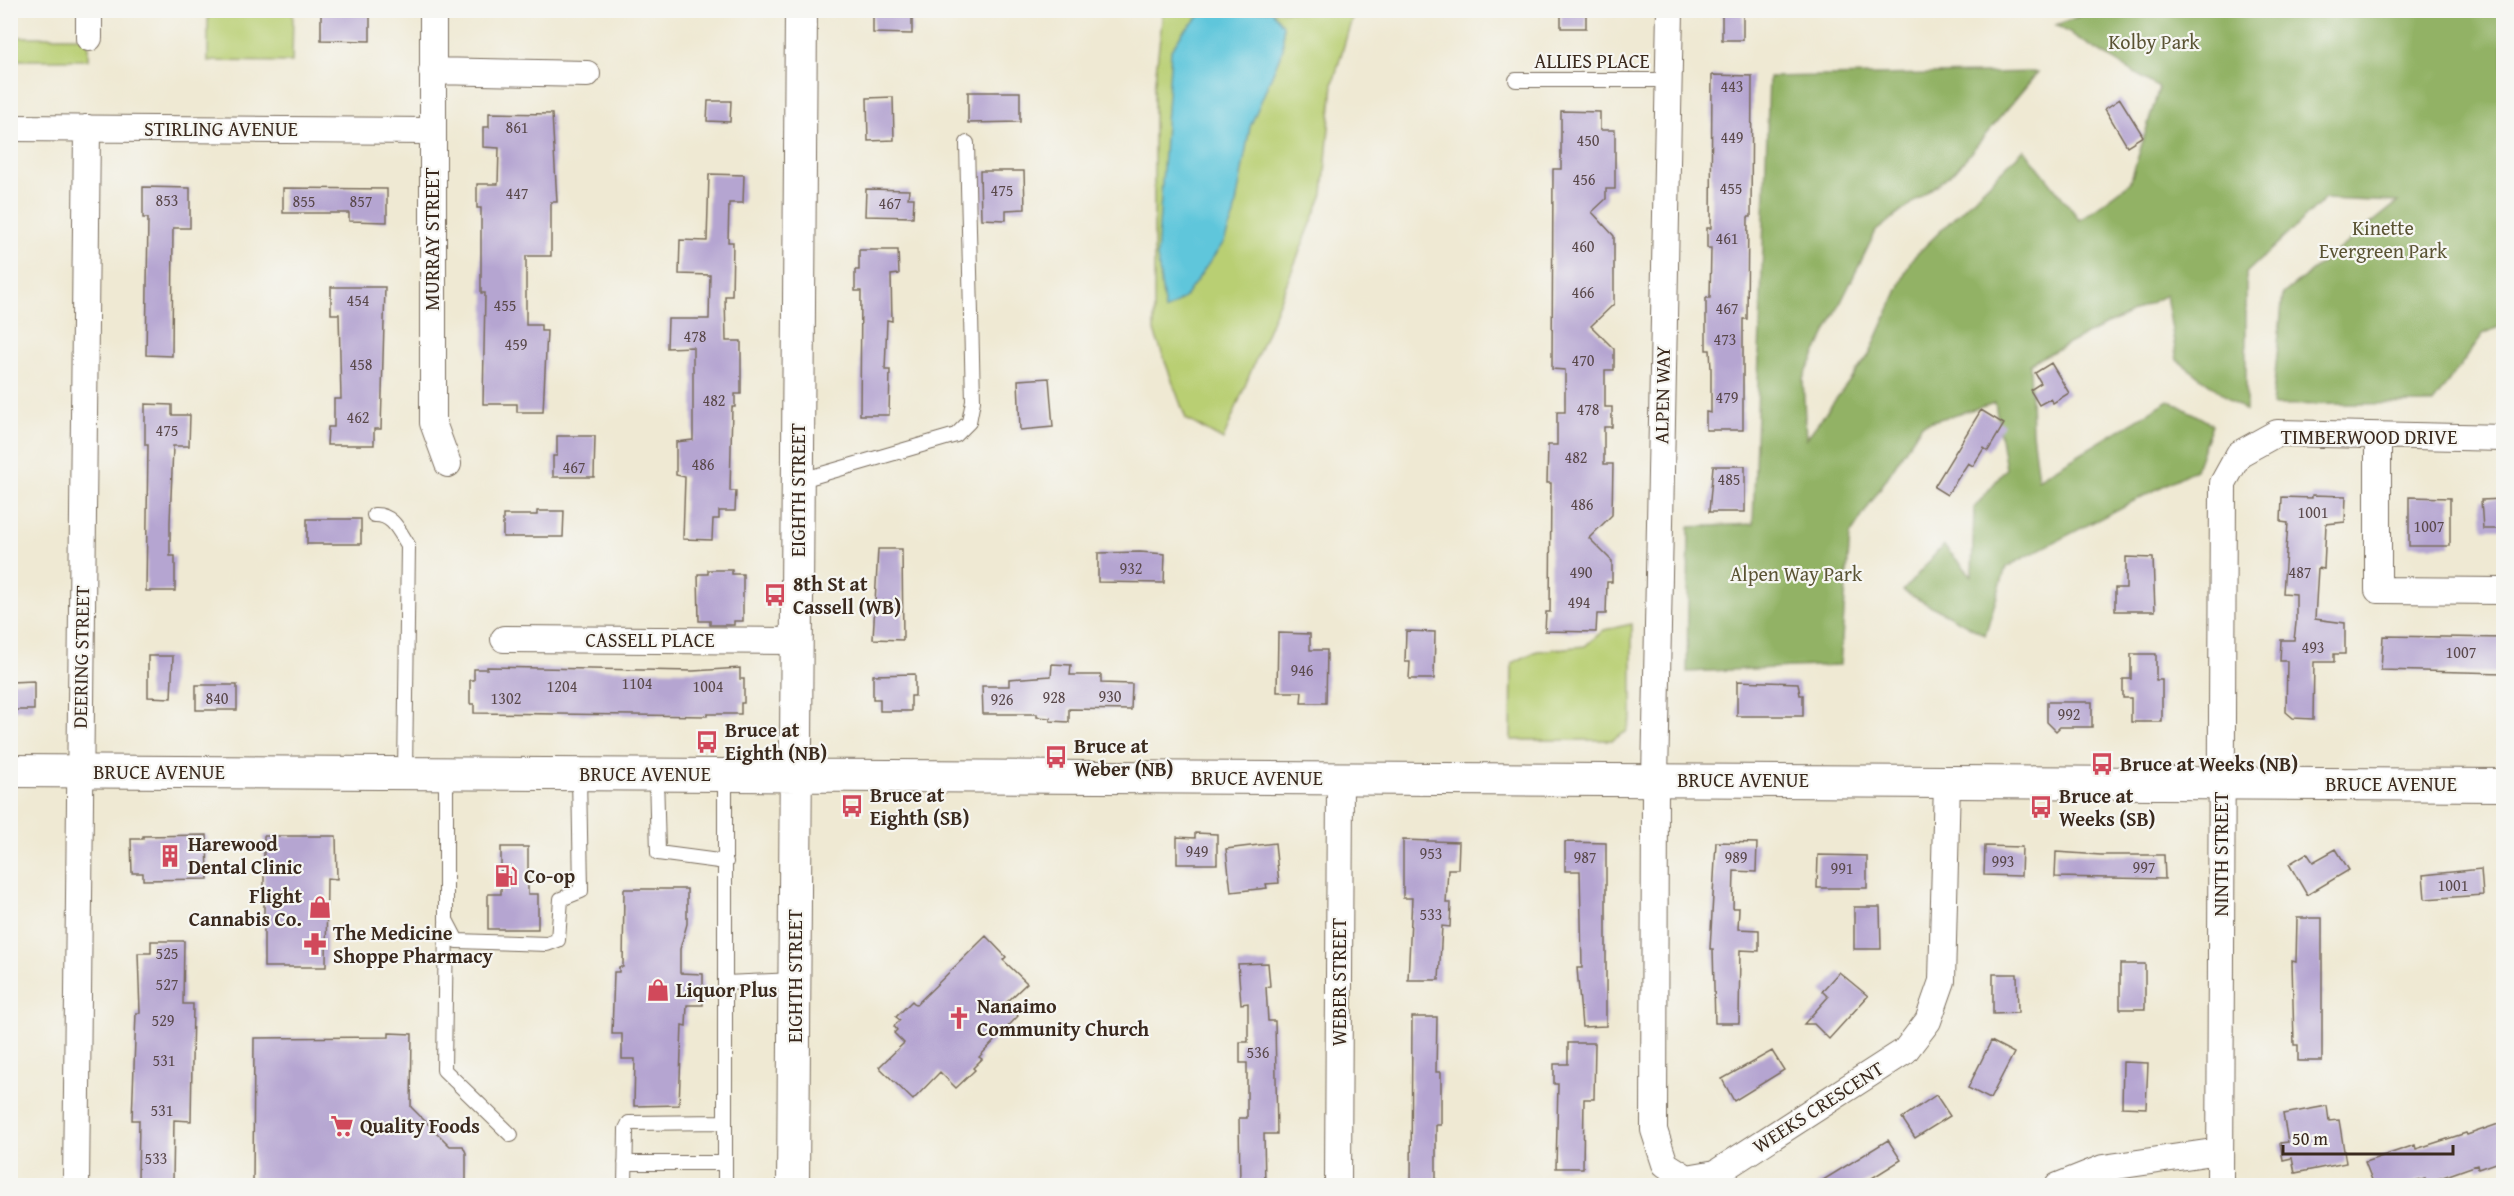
<svg xmlns="http://www.w3.org/2000/svg" width="2514" height="1196" font-family="'Gentium Book Plus',serif">
<style>
.green{fill:#b9cf73;stroke:#7a7c48;stroke-width:1.5}
.forest{fill:#92b265;stroke:#666e42;stroke-width:1.5}
.water{fill:#5fc6db;stroke:#4d787c;stroke-width:1.5}
.building{fill:#b5a5d1}
.lines{fill:none;stroke-linecap:round;stroke-linejoin:round}
.service-casing{stroke:#7a6d5d;stroke-width:16}
.minor-casing{stroke:#7a6d5d;stroke-width:28}
.tertiary-casing{stroke:#7a6d5d;stroke-width:34}
.service{stroke:#fff;stroke-width:14}
.minor{stroke:#fff;stroke-width:26}
.tertiary{stroke:#fff;stroke-width:32}
.labels{text-anchor:middle;stroke-width:4.5;stroke-linejoin:round;paint-order:stroke}
.number-label{font-size:16px;fill:#5a494b}
.park-label{font-size:20px;fill:#5a5333;stroke:#f6f6f2}
.street-label{font-size:20px;fill:#3b2a1e;stroke:#f6f6f2}
.poi-label{font-size:20px;font-weight:bold;fill:#3b2a1e;stroke:#f6f6f2;text-anchor:start}
</style>
<rect width="100%" height="100%" fill="#f6f6f2"/>
<filter id="ink" filterUnits="userSpaceOnUse"><feTurbulence type="fractalNoise" baseFrequency=".0167" numOctaves="2"/><feDisplacementMap in="SourceGraphic" scale="12" xChannelSelector="R" yChannelSelector="G"/><feConvolveMatrix kernelMatrix="1 2 1 2 8 2 1 2 1" color-interpolation-filters="sRGB"/></filter>
<filter id="wash" filterUnits="userSpaceOnUse"><feTurbulence type="fractalNoise" baseFrequency=".008" numOctaves="4" result="noise"/><feDisplacementMap in="SourceGraphic" scale="24" xChannelSelector="R" yChannelSelector="G"/><feGaussianBlur stdDeviation="1.35" result="paint"/><feColorMatrix in="noise" values="0 0 0 0 0 0 0 0 0 0 0 0 0 0 0 0 0 1.4 0 .05"/><feComposite in="paint" operator="in"/></filter>
<g filter="url(#wash)">
<rect width="100%" height="100%" fill="#efe9d3"/>
<path class="green" d="M208 11H293L292 62 208 61Z
M1163 11H1354L1333 83 1323 194 1223 440 1186 419 1154 331V89Z
M11 37H88V60H11Z
M1632 624V717L1626 732 1612 740H1511L1512 663 1537 651 1585 646 1604 630Z"/>
<path class="forest" d="M2096 10 2503 11V325L2483 334 2433 403 2272 405 2283 294 2398 202 2325 199 2246 273V411L2177 360 2166 295 2030 363 2032 432 2038 479 2169 400 2212 424 2196 469 2006 567 1985 635 1903 591 1943 545 1972 576 1974 508 2006 469 1995 403 1922 424 1850 535 1840 665 1687 672 1689 527 1753 524 1769 77 2038 72 1956 170 1876 231 1803 379 1806 439 1869 355 1911 260 2024 149 2080 220 2130 183 2159 88 2056 25Z"/>
<path class="water" d="M1205 11H1272L1283 25V49L1250 127 1234 215 1224 242 1185 297 1165 311 1157 256 1171 50 1182 33Z"/>
<g id="blocks">
<path class="building" d="M327 10H370V41L321 40V11Z
M873 10H912V34L873 33Z
M1561 10H1586V28H1561Z
M1726 10H1743V40H1722V14H1726Z
M1712 75 1752 76 1751 217H1748L1747 319H1743V430H1706V412L1711 413V369L1710 350H1706V298H1710L1711 248H1707V228H1711Z
M968 92H1020V122L968 123Z
M893 97 894 140 868 141 867 98Z
M2120 99 2143 136 2127 146 2105 109Z
M708 101H731L730 122 707 121Z
M1561 111 1600 112V130H1615V189H1606V199L1592 212 1614 236V304L1591 326 1614 349V370H1605V407H1612V427H1604V464H1613L1612 515 1589 538 1612 561V582H1607L1606 614H1597L1596 632 1545 631 1546 612H1550L1551 483H1547L1548 445H1557V412H1565V370L1552 369 1553 169H1561Z
M489 113 552 114 557 202H551V256H526V325H541V331H547L543 412H517V404H483L485 293H481V208H477V184H498L499 148 483 147V127H489Z
M980 171H1024L1025 209 1006 210V220L981 219Z
M709 174 744 175 743 203H729L728 242H733L732 296H725L726 341H741V394H735V407H732L730 491H736L735 511H719V519H713L712 540 683 539 685 477 676 475V442L693 440V347L667 348 668 319H709L710 275 679 274 680 240 707 241Z
M143 187 190 188V228H173L172 356 146 355 148 218H143Z
M283 188 387 189V222L349 221V213H283Z
M866 189 909 190 908 198H914L913 217 865 216Z
M859 250H898L899 274 891 275 892 321 887 320 885 370H890L889 415H860L861 291H855V270H859Z
M331 287H385L381 429H374V445H327L328 427H334V399H341L339 314H331Z
M2051 363 2069 393 2053 403 2050 399 2039 405 2030 390 2041 383 2035 373Z
M1049 378 1053 427 1020 430 1018 380Z
M145 404 172 405V415H190L189 446H173L170 522V556H175V591H146L148 445H145Z
M1981 410 2004 424 1988 451 1984 448 1973 466 1968 463 1947 495 1934 487Z
M557 436H595L594 477H553V456H557Z
M1713 466H1745V512H1709Z
M2312 495 2346 496 2345 522 2326 524 2324 569 2318 568 2315 619 2345 623V654H2334V662H2314L2313 719 2293 718 2286 712 2287 661H2280L2281 640H2294L2296 623V594L2283 593 2288 523 2281 522 2282 497 2312 498Z
M2409 497 2450 498V546H2409Z
M2504 499V529H2483L2481 500Z
M537 511H564L563 537H503V515H537Z
M307 519H361V544H307Z
M878 549H902L903 640 873 639Z
M1140 552 1165 554 1164 583 1098 582V553Z
M2126 557 2153 558 2155 611H2115V588H2126Z
M708 570H732V574H743V621H734V625H710V621H699L698 574H708Z
M1406 631 1435 632 1434 679H1409L1410 662H1405Z
M1278 633 1310 634V650H1327L1326 703H1301L1302 692H1277Z
M2383 636 2504 638V673L2381 670Z
M2131 654H2156V680H2162V722H2131V698H2123V679H2131Z
M148 656H173L171 698 148 697Z
M1052 664 1071 665 1070 675H1101V683L1132 684 1131 710 1069 709V722L1050 721V718L1037 717V714H983L982 686H1009V679L1051 676Z
M487 667 693 671 740 668V679H744V703H741V714H707V716L474 713V704H470V680H474V669H487Z
M915 674V696H911V711H880V699H873V675Z
M34 681V710H10V682Z
M1737 681 1798 683 1800 695H1803V716H1737Z
M196 685H237V710H196Z
M2047 702H2092V727H2060L2056 731 2047 722Z
M1195 833 1217 834V864H1177V837L1195 838Z
M207 835 208 879 143 880V873H132L131 839H143V836Z
M264 836H336L337 879 327 878 326 967H264Z
M1403 840 1459 842 1458 869H1448L1446 903H1451L1450 927 1442 926 1439 980H1408L1412 898H1403Z
M1565 842 1606 843V1026L1582 1027 1577 968H1582L1580 871H1565Z
M1716 842 1757 843 1756 872 1734 871 1733 908H1739L1738 929 1759 930V951L1740 950 1739 1023H1715L1713 949H1710Z
M1275 843 1279 883 1266 884 1267 888 1231 892 1226 849Z
M1985 846 2022 847 2021 876 1984 875Z
M501 847H528V894H538V929H488V894H501Z
M2336 849 2349 870 2307 895 2289 864 2307 853 2313 862Z
M2056 852 2101 855H2164L2165 879 2055 877Z
M1818 855 1867 856V888H1817Z
M2481 869 2483 895 2425 899 2423 875Z
M624 889H687V924L680 949V973L703 974V1005H687L686 1026 682 1025 679 1105 634 1106 635 1059H622V1034H612L614 972H619V967H623Z
M1854 907H1880L1881 949H1854Z
M2297 918H2322V1061H2298V1045H2294L2292 961 2296 962Z
M986 936 1006 957 1003 960 1027 983 1006 1003 1018 1016 979 1057 982 1059 973 1068 975 1070 956 1088 940 1072 913 1100 879 1067 904 1043 894 1033 897 1030 894 1026 900 1020 896 1017 912 1001 916 1005Z
M151 941H184L183 1004H193L191 1121 174 1120 173 1181 138 1180 139 1120H132L136 1013H140L138 953H151Z
M1268 963 1270 986 1266 987 1268 1021H1275L1277 1134H1264L1265 1185H1240L1239 1118H1247V1063H1240V1042H1248V1003L1241 1004 1238 964Z
M2120 964H2145V1009H2120Z
M1839 972 1868 996 1829 1039 1814 1024H1804L1828 997 1822 991Z
M1993 974H2017L2018 1013 1993 1014Z
M1412 1017H1437L1436 1072H1441V1125H1436V1185H1411Z
M389 1033 412 1034 411 1107 450 1146H463L466 1153V1185H253L254 1038 389 1037Z
M1991 1041 2014 1053 1990 1099 1968 1088Z
M1568 1043H1595L1594 1099H1584L1583 1168H1556L1558 1084H1554V1064H1568Z
M1772 1051 1784 1070 1734 1101 1722 1079Z
M2123 1062 2148 1063 2146 1108 2122 1107Z
M1936 1095 1950 1116 1915 1138 1902 1118Z
M2327 1106 2329 1121 2339 1120 2346 1163 2295 1173 2292 1158 2283 1160 2280 1143 2288 1142 2283 1114Z
M2504 1122V1160L2478 1169 2477 1165 2426 1183 2425 1179 2405 1185H2374L2365 1162 2415 1145 2416 1149 2466 1133 2467 1135Z
M1888 1140 1901 1160 1861 1185H1815Z"/>
</g>
</g>
<g filter="url(#ink)">
<use href="#blocks" fill-opacity="0" stroke="#7a6d5d" stroke-width="1.5"/>
<g class="lines">
<g class="service-casing">
<path id="service" d="M1516 80H1669
M798 481 956 435 969 422 973 401 967 143
M374 515C393 514 399 531 408 545L405 773
M446 773V920L457 941 547 944 558 940 561 899 581 891 579 774
M656 774 658 853 726 862
M446 922 444 1070 511 1135
M725 983V775
M625 1163H725
M625 1186 626 1129 629 1123 725 1122
M725 1186V983L795 980"/>
</g>
<g class="minor-casing">
<path id="minor" d="M433 10V423L448 464
M1670 10 1655 780 1654 1130 1665 1164 1687 1178 1716 1173 1905 1051 1928 1021 1942 981 1947 781
M89 38V10
M432 71 587 74
M10 128 431 131
M2378 436V590L2504 591
M504 639 797 641
M76 1186 87 128
M1338 1186 1340 778
M2058 1186 2103 1168 2220 1151
M2220 1186 2223 483 2239 454 2277 433 2504 438"/>
</g>
<g class="tertiary-casing">
<path id="tertiary" d="M10 771 2504 785
M793 1186 801 10"/>
</g>
<use href="#service" class="service"/>
<use href="#minor" class="minor"/>
<use href="#tertiary" class="tertiary"/>
</g>
</g>
<defs>
<g id="bus-bare" transform="scale(1.8)"><path d="M-5-6H5V4H4V6H2V4H-2V6H-4V4H-5ZM-3.5-4V0h7V-4ZM-3.5 1.2v1.5H-2V1.2ZM2 1.2v1.5H3.5V1.2Z" fill="#d1495b" stroke="#f6f6f2" stroke-width="2.5" paint-order="stroke"/></g>
<g id="building-bare" transform="scale(1.8)"><path d="M-4-6H4V6H1V3H-1V6H-4ZM-2.5-4.3h1.7v1.8h-1.7ZM.8-4.3h1.7v1.8H.8ZM-2.5-1h1.7V.8h-1.7ZM.8-1h1.7V.8H.8Z" fill="#d1495b" stroke="#f6f6f2" stroke-width="2.5" paint-order="stroke"/></g>
<g id="fuel-bare" transform="scale(1.8)"><path d="M-5.5-6h7V0h2V4h1.3V-2.5L3-4.5l.8-.8L6-3V5H2.5V1h-1V6h-7ZM-4.2-4.7v3.2H.2V-4.7Z" fill="#d1495b" stroke="#f6f6f2" stroke-width="2.5" paint-order="stroke"/></g>
<g id="shop-bare" transform="scale(1.8)"><path d="M-5-2.5h2.3a2.7 3.5 0 0 1 5.4 0H5L5.5 6h-11ZM-1.5-2.5h3a1.5 2.3 0 0 0-3 0Z" fill="#d1495b" stroke="#f6f6f2" stroke-width="2.5" paint-order="stroke"/></g>
<g id="pharmacy-bare" transform="scale(1.8)"><path d="M-2-6h4v4h4v4h-4v4h-4v-4h-4v-4h4Z" fill="#d1495b" stroke="#f6f6f2" stroke-width="2.5" paint-order="stroke"/></g>
<g id="church-bare" transform="scale(1.8)"><path d="M-1.2-6h2.4v3.5h3.3v2.4h-3.3V6h-2.4V-.1h-3.3v-2.4h3.3Z" fill="#d1495b" stroke="#f6f6f2" stroke-width="2.5" paint-order="stroke"/></g>
<g id="supermarket-bare" transform="scale(1.8)"><path d="M-6-5.5h2.5l.6 2H6L4.5 2H-2.5L-4.4-4H-6ZM-1.5 3.2a1.3 1.3 0 1 0 .1 0ZM3 3.2a1.3 1.3 0 1 0 .1 0Z" fill="#d1495b" stroke="#f6f6f2" stroke-width="2.5" paint-order="stroke"/></g>
</defs>
<g fill-rule="evenodd">
<use href="#bus-bare" x="775" y="595"/>
<use href="#bus-bare" x="707" y="742"/>
<use href="#bus-bare" x="1056" y="757"/>
<use href="#bus-bare" x="2102" y="764"/>
<use href="#bus-bare" x="852" y="806"/>
<use href="#bus-bare" x="2041" y="807"/>
<use href="#building-bare" x="170" y="856"/>
<use href="#fuel-bare" x="506" y="876"/>
<use href="#shop-bare" x="320" y="907"/>
<use href="#pharmacy-bare" x="315" y="944"/>
<use href="#shop-bare" x="658" y="990"/>
<use href="#church-bare" x="959" y="1018"/>
<use href="#supermarket-bare" x="342" y="1126"/>
</g>
<g class="labels">
<g class="number-label">
<text x="1732" y="92">443</text>
<text x="517" y="133">861</text>
<text x="1732" y="143">449</text>
<text x="1588" y="146">450</text>
<text x="1584" y="185">456</text>
<text x="1731" y="194">455</text>
<text x="1002" y="196">475</text>
<text x="517" y="199">447</text>
<text x="167" y="206">853</text>
<text x="304" y="207">855</text>
<text x="361" y="207">857</text>
<text x="890" y="209">467</text>
<text x="1727" y="244">461</text>
<text x="1583" y="252">460</text>
<text x="1583" y="298">466</text>
<text x="358" y="306">454</text>
<text x="505" y="311">455</text>
<text x="1727" y="314">467</text>
<text x="695" y="342">478</text>
<text x="1725" y="345">473</text>
<text x="516" y="350">459</text>
<text x="1583" y="366">470</text>
<text x="361" y="370">458</text>
<text x="1727" y="403">479</text>
<text x="714" y="406">482</text>
<text x="1588" y="415">478</text>
<text x="358" y="423">462</text>
<text x="167" y="436">475</text>
<text x="1576" y="463">482</text>
<text x="703" y="470">486</text>
<text x="574" y="473">467</text>
<text x="1729" y="485">485</text>
<text x="1582" y="510">486</text>
<text x="2313" y="518">1001</text>
<text x="2429" y="532">1007</text>
<text x="1131" y="574">932</text>
<text x="1581" y="578">490</text>
<text x="2300" y="578">487</text>
<text x="1579" y="608">494</text>
<text x="2313" y="653">493</text>
<text x="2461" y="658">1007</text>
<text x="1302" y="676">946</text>
<text x="637" y="689">1104</text>
<text x="562" y="692">1204</text>
<text x="708" y="692">1004</text>
<text x="1110" y="702">930</text>
<text x="1054" y="703">928</text>
<text x="217" y="704">840</text>
<text x="506" y="704">1302</text>
<text x="1002" y="705">926</text>
<text x="2069" y="720">992</text>
<text x="1197" y="857">949</text>
<text x="1431" y="859">953</text>
<text x="1585" y="863">987</text>
<text x="1736" y="863">989</text>
<text x="2003" y="867">993</text>
<text x="2144" y="873">997</text>
<text x="1842" y="874">991</text>
<text x="2453" y="891">1001</text>
<text x="1431" y="920">533</text>
<text x="167" y="959">525</text>
<text x="167" y="990">527</text>
<text x="163" y="1026">529</text>
<text x="1258" y="1058">536</text>
<text x="164" y="1066">531</text>
<text x="162" y="1116">531</text>
<text x="156" y="1164">533</text>
</g>
<g class="park-label">
<text x="2154" y="49">Kolby Park</text>
<text x="2383" y="235">Kinette<tspan x="2383" dy="23">Evergreen Park</tspan></text>
<text x="1796" y="581">Alpen Way Park</text>
</g>
<g class="street-label">
<text x="1592" y="68">ALLIES PLACE</text>
<text x="221" y="136">STIRLING AVENUE</text>
<text transform="translate(432 239) rotate(-90)" y="7">MURRAY STREET</text>
<text transform="translate(1662 395) rotate(-89)" y="7">ALPEN WAY</text>
<text x="2369" y="444">TIMBERWOOD DRIVE</text>
<text transform="translate(798 490) rotate(-90)" y="7">EIGHTH STREET</text>
<text x="650" y="647">CASSELL PLACE</text>
<text transform="translate(81 657) rotate(-89)" y="7">DEERING STREET</text>
<text x="159" y="779">BRUCE AVENUE</text>
<text x="645" y="781">BRUCE AVENUE</text>
<text x="1257" y="785">BRUCE AVENUE</text>
<text x="1743" y="787">BRUCE AVENUE</text>
<text x="2391" y="791">BRUCE AVENUE</text>
<text transform="translate(2221 854) rotate(-90)" y="7">NINTH STREET</text>
<text transform="translate(795 976) rotate(-90)" y="7">EIGHTH STREET</text>
<text transform="translate(1339 982) rotate(-90)" y="7">WEBER STREET</text>
<text transform="translate(1818 1107) rotate(-33)" y="7">WEEKS CRESCENT</text>
</g>
<g class="poi-label">
<text x="793" y="591">8th St at<tspan x="793" dy="23">Cassell (WB)</tspan></text>
<text x="725" y="737">Bruce at<tspan x="725" dy="23">Eighth (NB)</tspan></text>
<text x="1074" y="753">Bruce at<tspan x="1074" dy="23">Weber (NB)</tspan></text>
<text x="2120" y="771">Bruce at Weeks (NB)</text>
<text x="870" y="802">Bruce at<tspan x="870" dy="23">Eighth (SB)</tspan></text>
<text x="2059" y="803">Bruce at<tspan x="2059" dy="23">Weeks (SB)</tspan></text>
<text x="188" y="851">Harewood<tspan x="188" dy="23">Dental Clinic</tspan></text>
<text x="524" y="883">Co-op</text>
<text x="302" y="903" text-anchor="end">Flight<tspan x="302" dy="23">Cannabis Co.</tspan></text>
<text x="333" y="940">The Medicine<tspan x="333" dy="23">Shoppe Pharmacy</tspan></text>
<text x="676" y="997">Liquor Plus</text>
<text x="977" y="1013">Nanaimo<tspan x="977" dy="23">Community Church</tspan></text>
<text x="360" y="1133">Quality Foods</text>
</g>
</g>
<rect width="2514" height="1196" fill="none" stroke="#f6f6f2" stroke-width="36"/>
<path d="M2283 1145v9h170v-9" fill="none" stroke="#3b2a1e" stroke-width="3"/>
<text x="2292" y="1145" font-size="18" fill="#3b2a1e" stroke="#f6f6f2" stroke-width="4.5" paint-order="stroke">50 m</text>
</svg>
